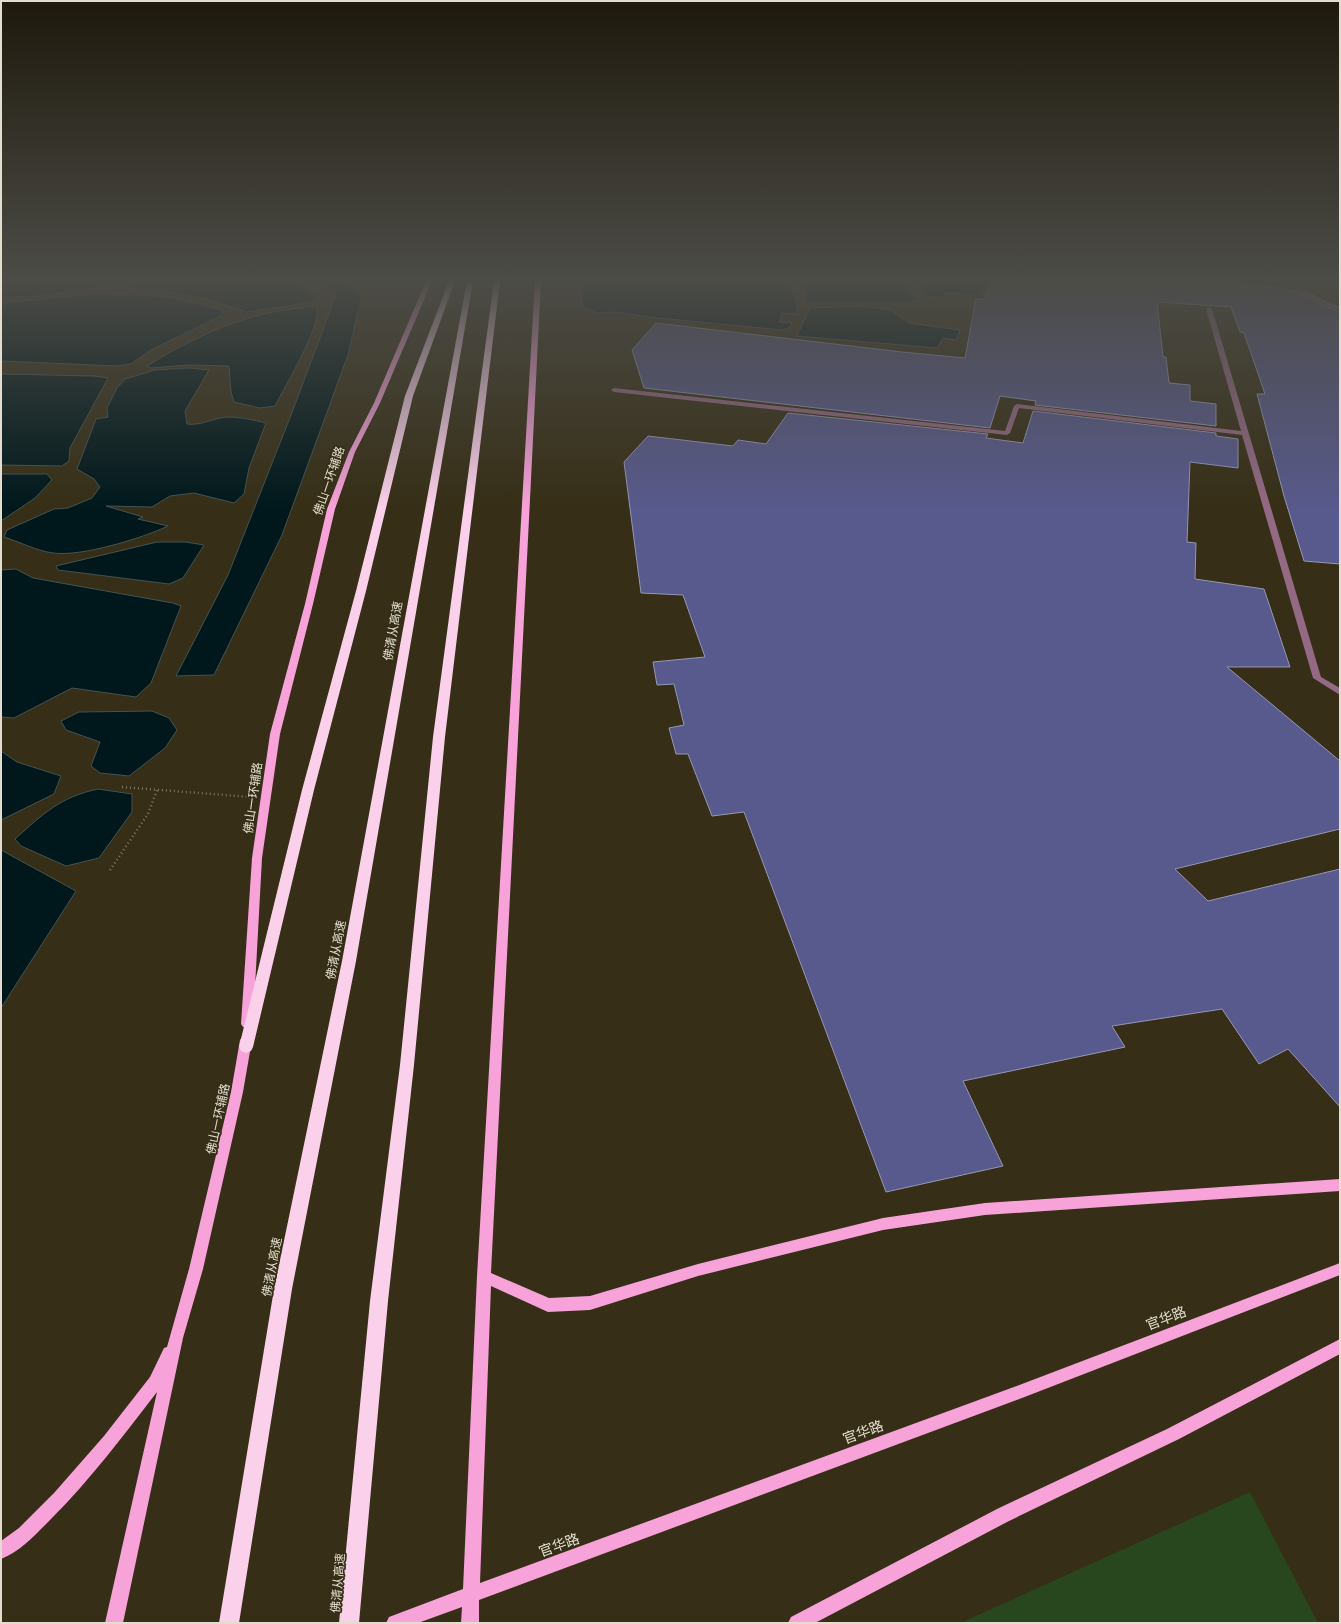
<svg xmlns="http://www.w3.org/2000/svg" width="1341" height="1624" font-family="'PT Serif','Noto Sans SC',serif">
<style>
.green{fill:#28471e}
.water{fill:#00181c;stroke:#445352}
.building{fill:#58598c;stroke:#9698b3}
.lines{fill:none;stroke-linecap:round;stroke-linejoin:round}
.path{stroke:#7c7561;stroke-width:2.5;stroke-dasharray:1 3;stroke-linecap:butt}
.minor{fill:#936983;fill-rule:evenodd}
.major{fill:#f7a2d8;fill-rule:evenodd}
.highway{fill:#fad0ea;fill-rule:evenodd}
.labels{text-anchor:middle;stroke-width:3.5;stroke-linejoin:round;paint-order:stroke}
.street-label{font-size:12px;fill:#e2ddcf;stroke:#362e16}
.near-street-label{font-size:14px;fill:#e2ddcf;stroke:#362e16}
</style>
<rect width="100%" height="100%" fill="#362e16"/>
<path class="green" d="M1250 1492 1318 1623H963L967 1620Z"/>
<path class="water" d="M1 281H296L299 282 319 298 306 303 247 312 206 299 147 289 105 287 40 296 1 297Z
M316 281H343L362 294 348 355 282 535 214 675 176 676 228 575 291 415 336 295Z
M579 281H790L797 302V314L782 313 779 322 792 323 789 328 782 330 648 317 617 312 597 313 582 307Z
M800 281H914L909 292 919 299 911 302 807 303 805 302V290Z
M926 281H987L980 295 945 293 943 298 922 295 923 287Z
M1294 281H1340V288L1295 281Z
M92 294 144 295 174 298 223 310 221 316 151 350 131 364 117 366 1 361V303Z
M310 306 317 308C321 327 285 386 275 406L260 408 234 402 231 392 229 366 188 365 151 368 147 366C180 345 215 328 252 317 271 311 291 310 310 306Z
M863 306 891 310 909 323 960 330 956 340 943 338 937 348 797 336 810 308Z
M189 368 209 370 185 411 187 424C201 426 213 418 227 417 240 417 254 420 266 423L249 468 244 494 234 503 194 493 170 496 152 507 106 506 143 517 138 519 168 526C143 538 81 557 53 553 37 551 20 542 4 537L7 530 54 509 68 508 92 498 100 487 94 479 77 469 96 419 108 417 107 408 117 388 125 379 155 370Z
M1 374 94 376 108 378 70 448 69 461 62 466 1 465Z
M1 474H47L52 480 35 498 1 521Z
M157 542H186L204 545 183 578 169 584 58 570 56 566Z
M16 569 33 578 173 603 181 606 151 683 136 697 72 688 14 718 1 717V570Z
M152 711 169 718 177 730 165 748 129 776 100 773 91 766 100 742 66 730 61 721 79 712Z
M1 751 17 762 61 776 54 794 1 820Z
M98 789 132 794V812L99 858 66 866 21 846 15 839C43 814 60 797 98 789Z
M1 850 76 891 1 1008Z"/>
<path class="building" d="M992 281H1238L1293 291 1340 312V564L1304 561 1284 496 1257 394H1265L1244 333 1240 332 1231 307 1157 302 1163 357H1166L1169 383 1190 385V401L1216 404V426L1035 405 1036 401 1000 396 990 428 644 388 632 350 656 323 902 352 965 358 976 299H984Z
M1033 411 1216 433V436L1238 439V468L1190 462 1187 542 1196 543 1195 579 1264 589 1290 667H1227L1340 761V829L1175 869 1208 901 1340 869V1107L1288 1049 1259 1064 1222 1009 1112 1026 1125 1047 963 1081 1003 1166 886 1192 744 812 712 816 688 754H676L669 728 684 725 674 684 657 685 653 662 705 657 683 595 641 593 624 462 648 436 733 446 738 440 766 444 788 413 988 434 986 438 1023 443Z"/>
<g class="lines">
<path class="path" d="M122 787 250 797
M110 870 148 814 157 790"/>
<path class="minor" d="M1296 287 1340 307V311L1294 290V288Z
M1209 307 1212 309 1321 677 1340 688V695L1313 678 1242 435 1019 408 1010 433 1007 435 614 392 611 390 614 388 1005 431 1014 406 1017 404 1241 431 1206 309Z"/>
<path class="major" d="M426 281H432L380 403 355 452 335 509 313 604 280 734 262 858 253 1024 251 1027 247 1028 243 1027 241 1024 252 858 270 734 305 604 327 509 349 452 374 403Z
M535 281H541L491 1273 549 1298 590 1296 698 1264 883 1218 985 1203 1340 1179V1191L985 1215 883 1230 698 1276 590 1310 548 1312 491 1286 480 1583 1022 1384 1340 1263V1275L1022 1398 479 1600V1623H461L462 1607 418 1623H386L389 1617 463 1589 477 1276Z
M246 1035 250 1037 252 1040 243 1092 203 1269 183 1338 123 1623H105L157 1392C123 1436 90 1480 51 1519 36 1534 21 1551 1 1559V1541L19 1528 54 1493 104 1436 150 1377 164 1348 167 1347 189 1269 231 1092 240 1040 242 1037Z
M1340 1339V1354L1179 1439 1009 1521 815 1623H788L791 1617 997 1509 1167 1429Z"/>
<path class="highway" d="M449 281H455L413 396 366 591 314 790 253 1047 251 1051 246 1053 241 1051 239 1047 302 790 356 591 405 396Z
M467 281H473L356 961 292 1289 239 1623H219L274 1289 342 961Z
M494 281H500L445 737 414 1065 388 1301 359 1623H339L370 1301 400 1065 433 737Z"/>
</g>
<linearGradient id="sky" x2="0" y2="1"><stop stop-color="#1e190c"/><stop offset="0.55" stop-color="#4c4c47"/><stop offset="1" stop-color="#4c4c47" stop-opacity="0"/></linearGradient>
<rect width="1341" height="508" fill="url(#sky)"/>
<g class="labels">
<g class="street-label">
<text transform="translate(329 481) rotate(-71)" y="4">佛山一环辅路</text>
<text transform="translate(393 631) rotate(-80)" y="4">佛清从高速</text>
<text transform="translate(253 798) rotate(-82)" y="4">佛山一环辅路</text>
<text transform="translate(336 950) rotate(-79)" y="4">佛清从高速</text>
<text transform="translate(218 1119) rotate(-78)" y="4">佛山一环辅路</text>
<text transform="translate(272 1267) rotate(-79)" y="4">佛清从高速</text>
<text transform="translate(338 1583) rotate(-85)" y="4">佛清从高速</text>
</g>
<g class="near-street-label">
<text transform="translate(1166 1318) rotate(-21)" y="5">官华路</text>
<text transform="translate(863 1432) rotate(-20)" y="5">官华路</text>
<text transform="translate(559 1545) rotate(-20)" y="5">官华路</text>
</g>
</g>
<rect width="1341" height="1624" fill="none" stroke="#e2ddcf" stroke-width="4"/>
</svg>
